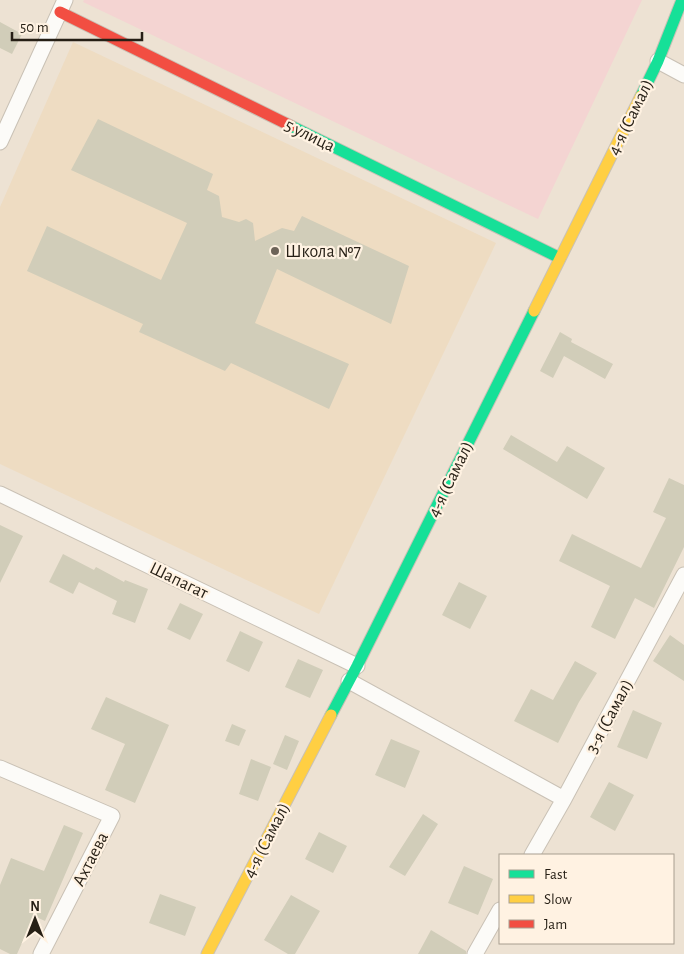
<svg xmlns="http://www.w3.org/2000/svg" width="684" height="954" font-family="'Alegreya Sans',sans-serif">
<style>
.built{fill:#eedcc2}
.green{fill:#f4d4d2}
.building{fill:#d1cdb9}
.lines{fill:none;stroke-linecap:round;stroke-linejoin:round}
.street-casing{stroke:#c9c1b5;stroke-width:17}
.fast-casing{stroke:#c9c1b5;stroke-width:13}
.slow-casing{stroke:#c9c1b5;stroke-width:13}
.jam-casing{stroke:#c9c1b5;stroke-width:13}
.street{stroke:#fcfbf8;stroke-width:15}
.fast{stroke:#16e098;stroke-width:11}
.slow{stroke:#ffcf43;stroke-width:11}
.jam{stroke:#f24e42;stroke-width:11}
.poi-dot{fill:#6c6358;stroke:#fff2e2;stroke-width:2}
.labels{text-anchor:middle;stroke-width:4.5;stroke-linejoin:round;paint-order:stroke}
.street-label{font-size:18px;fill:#261f15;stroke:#fff2e2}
.poi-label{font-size:18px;fill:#261f15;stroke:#fff2e2;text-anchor:start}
</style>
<rect width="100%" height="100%" fill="#ede2d3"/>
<path class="built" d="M73 42 496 243 319 614 0 464V207Z"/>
<path class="green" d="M84 0H642L538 219 83 2Z"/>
<path class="building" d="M0 22 22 34 12 54 0 48Z
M98 119 213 174 207 190 219 196 222 217 239 222 246 219 253 223 255 241 282 228 294 231 302 216 409 266 391 324 277 269 255 323 349 364 329 409 231 363 225 371 139 332 143 324 27 271 47 226 161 280 187 223 71 170Z
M560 332 572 339 571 342 613 364 605 379 564 356 553 378 540 371Z
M511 435 557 462 567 446 605 468 587 499 503 449Z
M669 478 684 485V547L654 608 635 598 615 639 591 627 610 586 559 561 572 534 641 568 666 518 653 512Z
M0 525 23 536 0 583Z
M63 554 94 570 96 567 124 582 125 580 148 589 135 623 112 614 117 601 79 582 73 594 49 582Z
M459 582 487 596 470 629 442 615Z
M180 603 203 614 190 640 167 629Z
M240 631 263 642 249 672 226 661Z
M670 635 684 645V681L653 661Z
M298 659 323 670 310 698 285 687Z
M575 661 597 673 579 702 558 743 514 721 531 689 553 700Z
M106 697 169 725 135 803 105 790 125 744 91 729Z
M633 710 662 723 647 759 617 747Z
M232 724 246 730 239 746 225 741Z
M285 735 299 741 287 770 273 764Z
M391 739 420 751 405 788 375 775Z
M251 759 271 767 258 801 239 794Z
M609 782 634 795 615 831 590 817Z
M423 814 438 824 405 876 389 867Z
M64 825 83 833 45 921 34 916 17 954H10L0 949V885L11 858 44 871Z
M319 832 347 846 333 873 305 859Z
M464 866 493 879 478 915 448 903Z
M160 894 196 907 185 936 149 923Z
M291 895 320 911 295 954H288L264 940Z
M431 930 466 951V954H418Z"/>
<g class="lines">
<g class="street-casing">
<path id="street" d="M658 61 684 75
M0 142 65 0
M0 494 357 666
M349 681 564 799
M0 768 112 816 41 954
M532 855 564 799 684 575
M475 954 500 910"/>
</g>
<g class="fast-casing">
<path id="fast" d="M641 96 658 61 682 0
M291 126 560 258
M331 715 357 666 534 311"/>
</g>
<g class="slow-casing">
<path id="slow" d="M534 311 641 96
M207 954 331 715"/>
</g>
<g class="jam-casing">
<path id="jam" d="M60 12 291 126"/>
</g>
<use href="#street" class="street"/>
<use href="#fast" class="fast"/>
<use href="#slow" class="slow"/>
<use href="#jam" class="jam"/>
</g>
<circle class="poi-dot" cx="275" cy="251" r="5"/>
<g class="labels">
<g class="street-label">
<text transform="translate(630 117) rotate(-64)" y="6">4-я (Самал)</text>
<text transform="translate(310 135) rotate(26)" y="6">5 улица</text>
<text transform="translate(450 479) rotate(-64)" y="6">4-я (Самал)</text>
<text transform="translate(179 580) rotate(26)" y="6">Шапагат</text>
<text transform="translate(609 716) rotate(-62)" y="6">3-я (Самал)</text>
<text transform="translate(266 840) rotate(-63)" y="6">4-я (Самал)</text>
<text transform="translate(90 859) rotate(-63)" y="6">Ахтаева</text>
</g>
<g class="poi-label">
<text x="285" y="257">Школа №7</text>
</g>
</g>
<rect x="499" y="854" width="175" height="90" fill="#fff2e2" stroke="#a89e90"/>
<rect x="509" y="870" width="25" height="8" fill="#16e098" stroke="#a89e90"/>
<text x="544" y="879" font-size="15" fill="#261f15">Fast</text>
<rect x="509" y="895" width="25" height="8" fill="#ffcf43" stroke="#a89e90"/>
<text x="544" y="904" font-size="15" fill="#261f15">Slow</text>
<rect x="509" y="920" width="25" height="8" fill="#f24e42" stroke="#a89e90"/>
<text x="544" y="929" font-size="15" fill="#261f15">Jam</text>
<g transform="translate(35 919)" stroke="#fff2e2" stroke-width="4" paint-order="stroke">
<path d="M0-4L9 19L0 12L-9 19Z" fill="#261f15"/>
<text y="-8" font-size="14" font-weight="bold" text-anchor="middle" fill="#261f15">N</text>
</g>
<path d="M12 32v8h130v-8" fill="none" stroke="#261f15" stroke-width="2.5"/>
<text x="20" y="32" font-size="15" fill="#261f15" stroke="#fff2e2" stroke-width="4" paint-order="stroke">50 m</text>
</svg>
